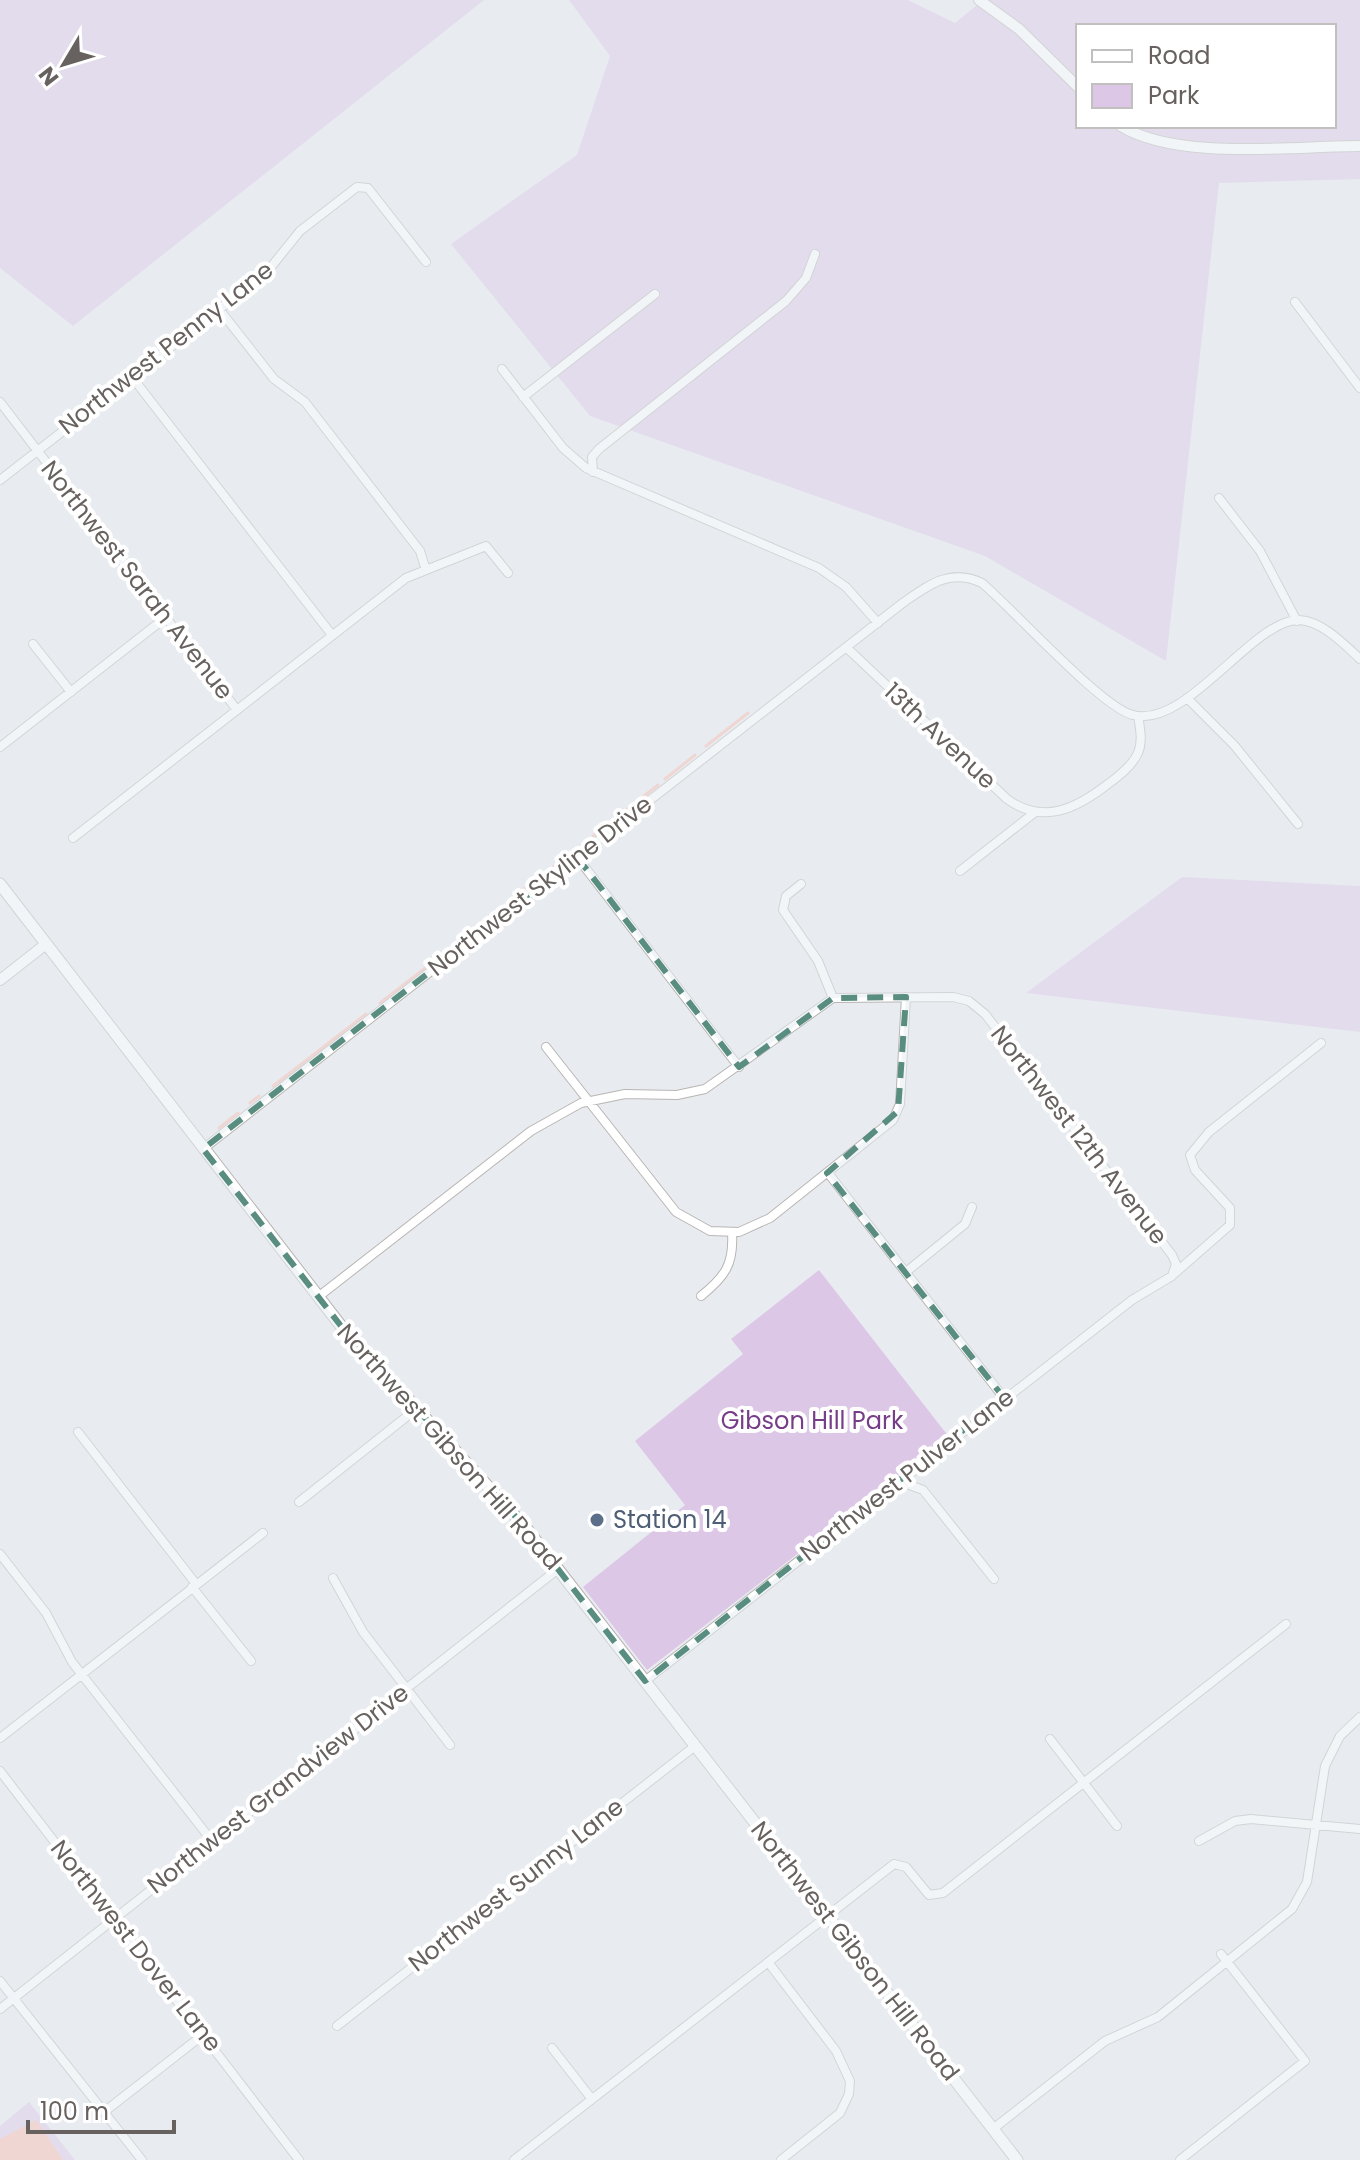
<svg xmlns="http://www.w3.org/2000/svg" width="1360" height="2160" font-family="Poppins,sans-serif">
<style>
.green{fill:#ddc7e6;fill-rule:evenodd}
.water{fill:#fabaae}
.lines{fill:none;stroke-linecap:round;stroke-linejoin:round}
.stream{stroke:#fabaae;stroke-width:3}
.minor-casing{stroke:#b9b5b3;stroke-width:10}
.tertiary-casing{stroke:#b9b5b3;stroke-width:12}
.secondary-casing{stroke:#b9b4b2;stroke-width:13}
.minor{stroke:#fff;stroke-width:8}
.tertiary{stroke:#fff;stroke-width:10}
.secondary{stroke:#fff;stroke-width:11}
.marked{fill:none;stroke:#598d80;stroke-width:6;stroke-dasharray:16 10;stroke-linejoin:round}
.service-dot{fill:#5c6f8a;stroke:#fff;stroke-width:3}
.labels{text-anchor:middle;stroke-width:8;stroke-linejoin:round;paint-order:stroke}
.street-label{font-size:24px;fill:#67615f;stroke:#fff}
.park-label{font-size:24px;fill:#763d88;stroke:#fff}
.service-label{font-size:24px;fill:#4e5e75;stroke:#fff;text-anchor:start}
</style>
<rect width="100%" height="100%" fill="#e8ecf0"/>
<path class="green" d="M0 0H484L73 326 0 268Z
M569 0H908L955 23 983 0H1360V179L1219 183 1166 661 985 556 590 416 451 244 577 155 610 56ZM1078 26H1334V126H1078Z
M1182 877 1360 886V1032L1026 993Z
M819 1270 949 1437 647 1670 583 1587 685 1505 635 1441 743 1354 731 1339Z
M29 2102 75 2160H0V2126Z"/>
<path class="water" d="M36 2120 63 2160H0V2139Z"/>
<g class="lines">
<path class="stream" d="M706 746 748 713
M665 779 695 755
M593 836 658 785
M543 875 567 856
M508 902 529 885
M448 950 496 912
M380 1003 433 962
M273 1086 366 1014
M250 1103 259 1096
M219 1128 238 1113"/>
<g class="minor-casing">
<path id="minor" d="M1295 302 1360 388
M219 309 274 379 305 402 420 551 425 567
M502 369 563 448 586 468 819 568 846 587 878 623
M132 377 332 635
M523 397 655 294
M0 402 237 710
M593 472 592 457 599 449 786 301 806 278 815 254
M0 480 244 290 271 267 300 231 357 187 368 188 426 262
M1219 498 1260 551 1297 621
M33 644 71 692
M847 648 1007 799C1043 825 1076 809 1108 784 1119 776 1132 766 1138 753 1143 741 1140 728 1138 716
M1187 698 1234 745 1298 824
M0 747 165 618
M73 838 406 578 486 546 508 573
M577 857 739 1067
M960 871 1034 813
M801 884 786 896 783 910 818 961 833 998
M546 1047 676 1212 710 1231 739 1232 770 1218 893 1120 900 1104 906 997
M203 1149 904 602C930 584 951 568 982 583 1013 609 1102 708 1133 715 1187 729 1253 619 1299 620 1322 621 1344 644 1360 659
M828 1173 1004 1398
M906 1272 965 1224 972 1207
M1174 1274 1230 1225V1208L1195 1170 1190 1155 1209 1132 1321 1043
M701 1296C725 1277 734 1264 732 1233
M318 1297 531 1131 581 1103 625 1094 677 1095 705 1089 833 998 953 997 969 1001 985 1014 1172 1255 1176 1264 1172 1276 1132 1300 645 1681
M78 1432 196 1584
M899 1481 923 1490 994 1579
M299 1502 415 1410
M0 1554 46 1613 72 1662 212 1841
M333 1578 363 1632 450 1745
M192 1587 251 1661
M0 1738 263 1533
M1050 1739 1117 1826
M0 1771 299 2160
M1199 1841 1235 1821 1251 1819 1360 1829
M768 1962 836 2051 850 2081 849 2094 840 2113 781 2160
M0 1981 142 2160
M0 2009 558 1569
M337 2026 695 1746
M552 2048 591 2098
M104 2112 204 2034
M993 2129 1105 2041 1158 2017 1292 1909 1307 1882 1325 1766 1340 1736 1360 1717
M514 2160 894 1864 906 1867 929 1895 943 1893 1286 1624
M1180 2160 1305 2061 1221 1954"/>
</g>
<g class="tertiary-casing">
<path id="tertiary" d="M979 0 1019 29 1078 87
M1121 126C1178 161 1293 146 1360 146
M0 980 46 944"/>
</g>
<g class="secondary-casing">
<path id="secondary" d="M0 884 341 1326 526 1528 1017 2160"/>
</g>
<use href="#minor" class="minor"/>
<use href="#tertiary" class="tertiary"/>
<use href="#secondary" class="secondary"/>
</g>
<path d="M0 0H1360V2160H0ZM577 857 739 1067 833 998 906 997 898 1111 827 1173 1004 1398 645 1681 526 1528 341 1326 203 1149Z" fill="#e8ecf0" fill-opacity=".55" fill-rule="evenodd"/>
<path class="marked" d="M577 857 739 1067 833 998 906 997 898 1111 827 1173 1004 1398 645 1681 526 1528 341 1326 203 1149Z"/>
<circle class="service-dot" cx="597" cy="1520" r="8"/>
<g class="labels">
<g class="street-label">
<text transform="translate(166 348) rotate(-38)" y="8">Northwest Penny Lane</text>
<text transform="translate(137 580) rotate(52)" y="8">Northwest Sarah Avenue</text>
<text transform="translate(940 736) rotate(43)" y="8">13th Avenue</text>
<text transform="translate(540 886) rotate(-38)" y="8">Northwest Skyline Drive</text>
<text transform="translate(1079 1135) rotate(52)" y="8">Northwest 12th Avenue</text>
<text transform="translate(449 1447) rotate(48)" y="8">Northwest Gibson Hill Road</text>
<text transform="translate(907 1475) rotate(-38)" y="8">Northwest Pulver Lane</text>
<text transform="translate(278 1789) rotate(-38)" y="8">Northwest Grandview Drive</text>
<text transform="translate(516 1885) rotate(-38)" y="8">Northwest Sunny Lane</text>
<text transform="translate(136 1946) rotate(52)" y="8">Northwest Dover Lane</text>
<text transform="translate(855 1951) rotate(52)" y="8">Northwest Gibson Hill Road</text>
</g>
<g class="park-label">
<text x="812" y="1429">Gibson Hill Park</text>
</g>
<g class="service-label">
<text x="613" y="1528">Station 14</text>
</g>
</g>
<rect x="1076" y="24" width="260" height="104" fill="#ffffff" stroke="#c2c0bf" stroke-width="2"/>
<rect x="1092" y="50" width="40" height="12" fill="#ffffff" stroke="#c2c0bf" stroke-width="2"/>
<text x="1148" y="64" font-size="24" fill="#67615f">Road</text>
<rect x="1092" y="84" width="40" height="24" fill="#ddc7e6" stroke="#c2c0bf" stroke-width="2"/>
<text x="1148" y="104" font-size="24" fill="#67615f">Park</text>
<g transform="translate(64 64) rotate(232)" stroke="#ffffff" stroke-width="6" paint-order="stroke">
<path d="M0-6L14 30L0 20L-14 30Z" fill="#67615f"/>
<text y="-12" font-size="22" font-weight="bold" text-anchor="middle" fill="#67615f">N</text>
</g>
<path d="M28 2120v12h146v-12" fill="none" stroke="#67615f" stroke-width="4"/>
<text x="40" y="2120" font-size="24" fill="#67615f" stroke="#ffffff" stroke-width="6" paint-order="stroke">100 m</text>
</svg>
